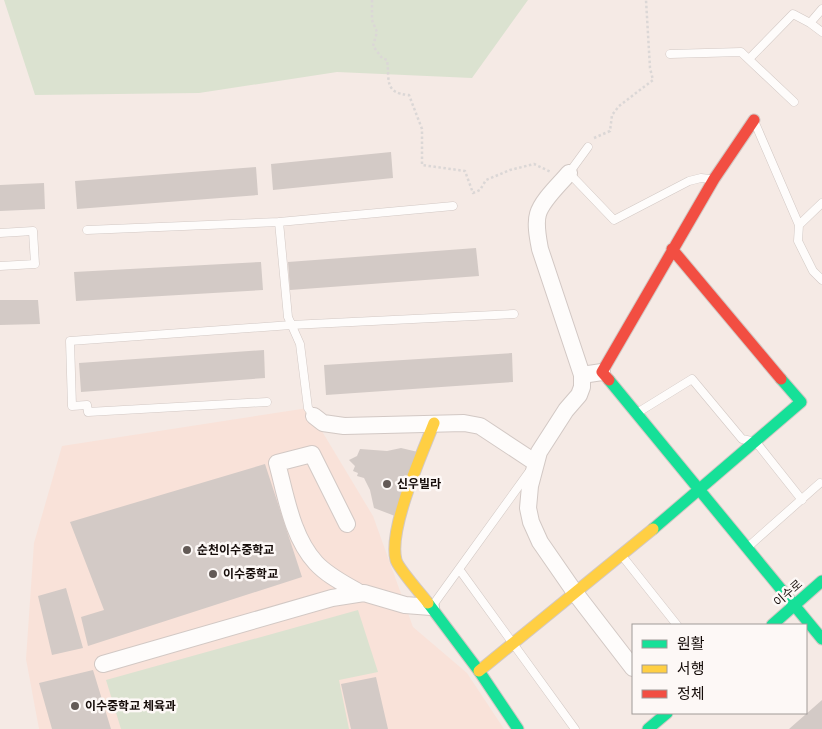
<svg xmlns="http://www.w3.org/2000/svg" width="822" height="729" font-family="'DM Sans','Noto Sans KR',sans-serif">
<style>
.built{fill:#f9e2d9}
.green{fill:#dbe2d0}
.building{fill:#d3cac6}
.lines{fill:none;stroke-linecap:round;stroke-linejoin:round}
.lane-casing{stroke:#d2c8c4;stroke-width:9}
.street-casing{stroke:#d2c8c4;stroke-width:18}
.fast-casing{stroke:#d2c8c4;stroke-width:13}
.slow-casing{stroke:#d2c8c4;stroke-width:13}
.jam-casing{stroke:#d2c8c4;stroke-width:13}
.path{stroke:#dbd7d6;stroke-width:2.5;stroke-dasharray:2.5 2.5;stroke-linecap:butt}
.lane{stroke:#fefcfb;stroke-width:8}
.street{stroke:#fefcfb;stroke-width:16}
.fast{stroke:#16e098;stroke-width:11}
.slow{stroke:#ffcf43;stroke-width:11}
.jam{stroke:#f24e42;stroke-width:11}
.poi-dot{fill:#635a56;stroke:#fdf8f6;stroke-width:2}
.labels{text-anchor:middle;stroke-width:5;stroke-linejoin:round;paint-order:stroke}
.poi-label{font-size:12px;font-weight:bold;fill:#150c09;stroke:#fdf8f6;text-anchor:start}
.street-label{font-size:12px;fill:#150c09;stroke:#fdf8f6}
</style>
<rect width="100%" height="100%" fill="#f5eae5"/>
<path class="built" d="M308 408 373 516 413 627 467 673 504 729H39L26 659 34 543 62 446Z"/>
<path class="green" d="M4 0H528L472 78 337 72 199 93 35 95Z
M358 610 378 672 339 680 349 729H121L106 680Z"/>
<path class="building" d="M391 152 393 178 273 190 271 164Z
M256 167 258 195 77 209 75 181Z
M44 183 45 209 0 211V185Z
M476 248 479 276 290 290 288 262Z
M261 262 263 290 76 301 74 272Z
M0 300H38L40 324 0 325Z
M264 350 265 378 81 392 79 363Z
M512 353 513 382 326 395 324 365Z
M401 448 418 452 395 516 374 508 370 490 364 478 357 476 358 473 353 471 355 466 349 460 357 456 360 449 387 451Z
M265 464 302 577 88 646 81 617 104 610 70 522Z
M66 588 83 648 52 655 38 596Z
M93 670 111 729H52L39 683Z
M376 677 388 729H351L341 684Z
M822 700V729H789Z"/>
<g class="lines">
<g class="lane-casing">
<path id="lane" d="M822 9 810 23 822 32
M670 54 741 52 794 102
M749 59 793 14 810 23
M755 123 799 225 822 203
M588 147 569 173 614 220 689 181 701 178 710 179
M279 222 288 317 300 344 308 408 314 416
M799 225 798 241 813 271 822 280
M87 230 279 222 453 206
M0 233 33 231 35 264 0 266
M267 402 88 412 87 405 72 406 70 341 291 325 514 314
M637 413 692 379 742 439 756 442 802 500
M749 546 820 483
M623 557 677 625
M459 569 575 729
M433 605 529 472"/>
</g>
<g class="street-casing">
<path id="street" d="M569 173C560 184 542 200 538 214 535 224 538 238 540 249L582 375
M602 372 582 375V387L579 395 566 410 539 452 530 486 528 508 531 522 540 542 576 594 633 668
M314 416 323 423 344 426 464 423 480 426 536 463
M347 524 312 454 277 463C286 496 292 537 316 563 328 576 345 584 360 593
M103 664 332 598 364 593 405 605 431 607"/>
</g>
<g class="fast-casing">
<path id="fast" d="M609 380 822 639
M653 529 801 402 781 379
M428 603 479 671 518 729
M772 625 822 581
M648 729 667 713"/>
</g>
<g class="slow-casing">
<path id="slow" d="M428 603C421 594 398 568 396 560 388 529 422 454 434 423
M479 671 653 529"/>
</g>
<g class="jam-casing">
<path id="jam" d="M672 249 781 379
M609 380 602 372 714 179 754 120"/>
</g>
<path class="path" d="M372 0V20L377 32 373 46 382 58 387 60C390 79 383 93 409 95L422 129V165L465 171 473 193 480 190 486 180 510 170 534 164 551 172
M594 138 610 131 612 115 619 106 653 80 650 68 646 0"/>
<use href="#lane" class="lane"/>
<use href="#street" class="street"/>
<use href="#fast" class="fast"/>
<use href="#slow" class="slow"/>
<use href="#jam" class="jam"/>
</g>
<g class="poi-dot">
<circle cx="387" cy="484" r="5"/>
<circle cx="187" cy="550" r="5"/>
<circle cx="213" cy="574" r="5"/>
<circle cx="75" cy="706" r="5"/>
</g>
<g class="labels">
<g class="poi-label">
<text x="397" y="488">신우빌라</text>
<text x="197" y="554">순천이수중학교</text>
<text x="223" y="578">이수중학교</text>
<text x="85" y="710">이수중학교 체육과</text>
</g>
<g class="street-label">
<text transform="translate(788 593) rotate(-41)" y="4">이수로</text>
</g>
</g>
<rect x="632" y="624" width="175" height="90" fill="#fdf8f6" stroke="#a09a97"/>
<rect x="642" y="640" width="25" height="8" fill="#16e098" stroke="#a09a97"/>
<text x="677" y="649" font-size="15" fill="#150c09">원활</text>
<rect x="642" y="665" width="25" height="8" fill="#ffcf43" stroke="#a09a97"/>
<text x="677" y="674" font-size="15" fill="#150c09">서행</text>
<rect x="642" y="690" width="25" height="8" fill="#f24e42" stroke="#a09a97"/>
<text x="677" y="699" font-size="15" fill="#150c09">정체</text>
</svg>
